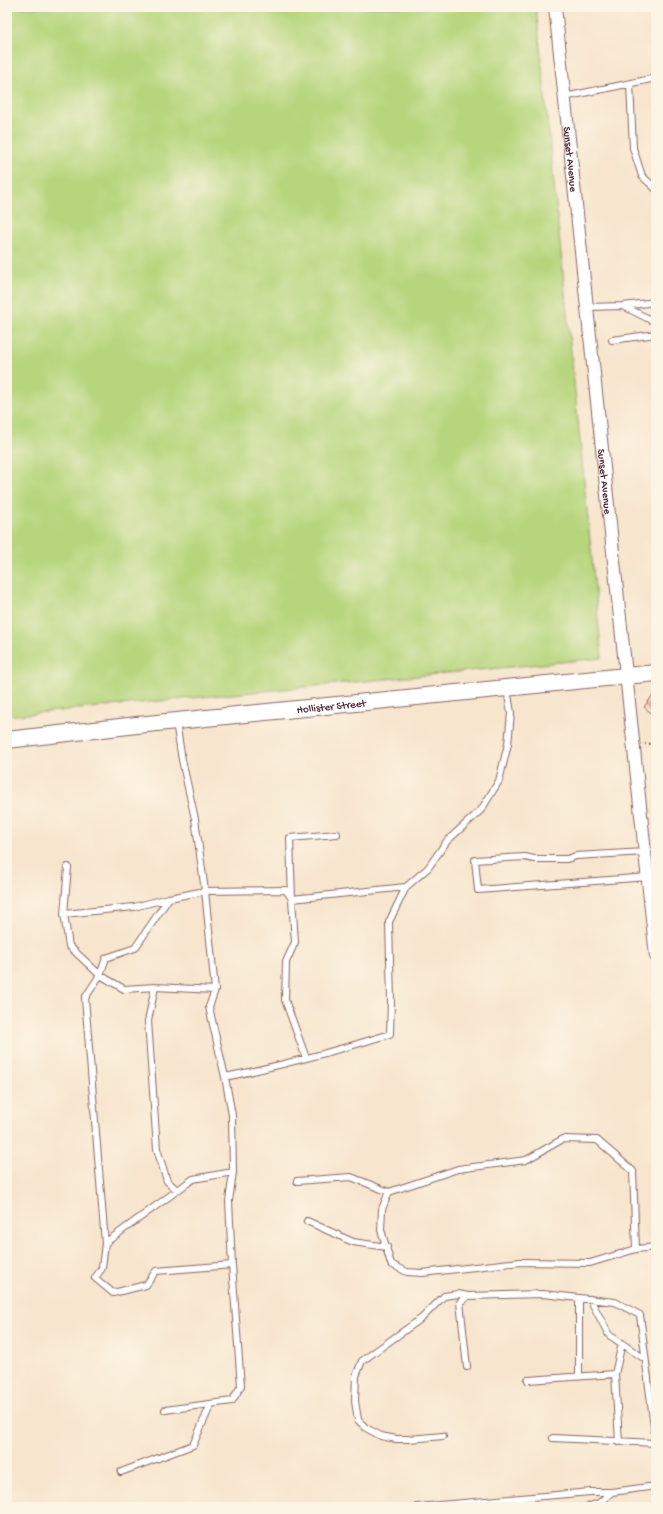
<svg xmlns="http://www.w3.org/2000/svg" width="663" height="1514" font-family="'Gochi Hand',sans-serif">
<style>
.green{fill:#b6d57c;stroke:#807a54}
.building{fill:#e9a295}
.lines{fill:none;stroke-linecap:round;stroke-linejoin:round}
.lane-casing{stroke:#876464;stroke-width:8}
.street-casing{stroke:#876464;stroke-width:14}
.secondary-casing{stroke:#876464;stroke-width:18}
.path{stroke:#876464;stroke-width:2.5;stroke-dasharray:1 3;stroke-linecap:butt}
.lane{stroke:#fff;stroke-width:6}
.street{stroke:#fff;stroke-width:12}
.secondary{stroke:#fff;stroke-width:16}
.labels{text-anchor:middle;stroke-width:3;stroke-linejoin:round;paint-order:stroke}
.street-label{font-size:11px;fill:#4a1f2b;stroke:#fcf5e5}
</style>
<rect width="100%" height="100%" fill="#fcf5e5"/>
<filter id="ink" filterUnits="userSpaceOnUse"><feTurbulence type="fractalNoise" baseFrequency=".025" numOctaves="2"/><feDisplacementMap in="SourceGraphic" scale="8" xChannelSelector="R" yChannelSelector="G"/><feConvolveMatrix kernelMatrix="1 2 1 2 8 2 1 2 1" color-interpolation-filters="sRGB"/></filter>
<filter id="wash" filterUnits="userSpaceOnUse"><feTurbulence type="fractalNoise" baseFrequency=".012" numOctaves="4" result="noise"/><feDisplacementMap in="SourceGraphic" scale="16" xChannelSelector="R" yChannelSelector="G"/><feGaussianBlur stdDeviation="0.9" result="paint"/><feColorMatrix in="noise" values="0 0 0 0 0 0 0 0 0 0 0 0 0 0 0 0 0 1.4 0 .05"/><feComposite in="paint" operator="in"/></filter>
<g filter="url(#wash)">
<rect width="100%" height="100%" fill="#f7e5cd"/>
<path class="green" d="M7 7H536L602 658 7 716Z"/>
<g id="blocks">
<path class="building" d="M656 691V717L644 707Z"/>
</g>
</g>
<g filter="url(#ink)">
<use href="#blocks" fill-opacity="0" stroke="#876464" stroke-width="1"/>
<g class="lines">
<g class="lane-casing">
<path id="lane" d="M630 84 633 148 642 176 656 189
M564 97 656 78
M623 306 656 302
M587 307 623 306 653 321H656
M612 340 656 334
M645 852 576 856 567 859H534L525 857 475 860 478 890 648 877
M68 867 64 914 69 946 100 975 124 989 155 987 215 990
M64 914 134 907 169 898 205 891 286 890 292 899 406 887 428 868 447 841 481 810 499 781 508 744 511 713 507 689
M155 987 148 1021 157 1149 167 1181 177 1190
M306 1058 285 1000 286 962 295 942 292 899 290 838 337 834
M225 1077C280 1066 336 1051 390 1034L391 1001 389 922 406 887
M297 1181 351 1177 389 1192
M307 1221 353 1242 387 1247
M105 1243 85 998 100 975 106 958 135 948 169 898
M636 1249 633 1171 597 1140 563 1139 526 1160 458 1169 389 1192 382 1209 381 1230 391 1264 407 1272 422 1273 520 1262 590 1263 636 1249 656 1247
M232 1265 156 1271 146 1285 113 1293 95 1278 102 1268 105 1243 193 1179 233 1172
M590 1299 609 1335 645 1359
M467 1367 460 1302 468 1296 543 1294 615 1302 640 1315 656 1443
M579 1377V1298
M528 1380 615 1374
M165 1410 232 1401 241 1386 232 1265 229 1201 233 1172 232 1115 225 1077 209 1007 215 990 205 891 195 819 182 760 176 722
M443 1436 409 1439H396L381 1436 366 1428 358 1420 355 1401 356 1376 362 1361 422 1318 444 1296 458 1294 468 1296
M553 1438 655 1443
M619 1442 615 1374 622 1343
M121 1472 193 1445 211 1404
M417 1507 591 1492H612L656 1486
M587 1507 599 1503 612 1492"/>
</g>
<g class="street-casing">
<g id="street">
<path id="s1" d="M555 7 656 956"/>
</g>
</g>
<g class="secondary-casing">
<g id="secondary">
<path id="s2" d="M7 740 137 725 656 673"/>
</g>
</g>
<path class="path" d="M645 744 656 743"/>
<use href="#lane" class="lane"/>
<use href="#street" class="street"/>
<use href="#secondary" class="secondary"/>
</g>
</g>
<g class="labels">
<g class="street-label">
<text dy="4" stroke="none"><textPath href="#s1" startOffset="153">Sunset Avenue</textPath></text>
<text dy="4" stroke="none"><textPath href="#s1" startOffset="477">Sunset Avenue</textPath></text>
<text dy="4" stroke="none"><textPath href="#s2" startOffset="326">Hollister Street</textPath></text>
</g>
</g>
<rect width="663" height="1514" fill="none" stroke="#fcf5e5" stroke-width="24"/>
</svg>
